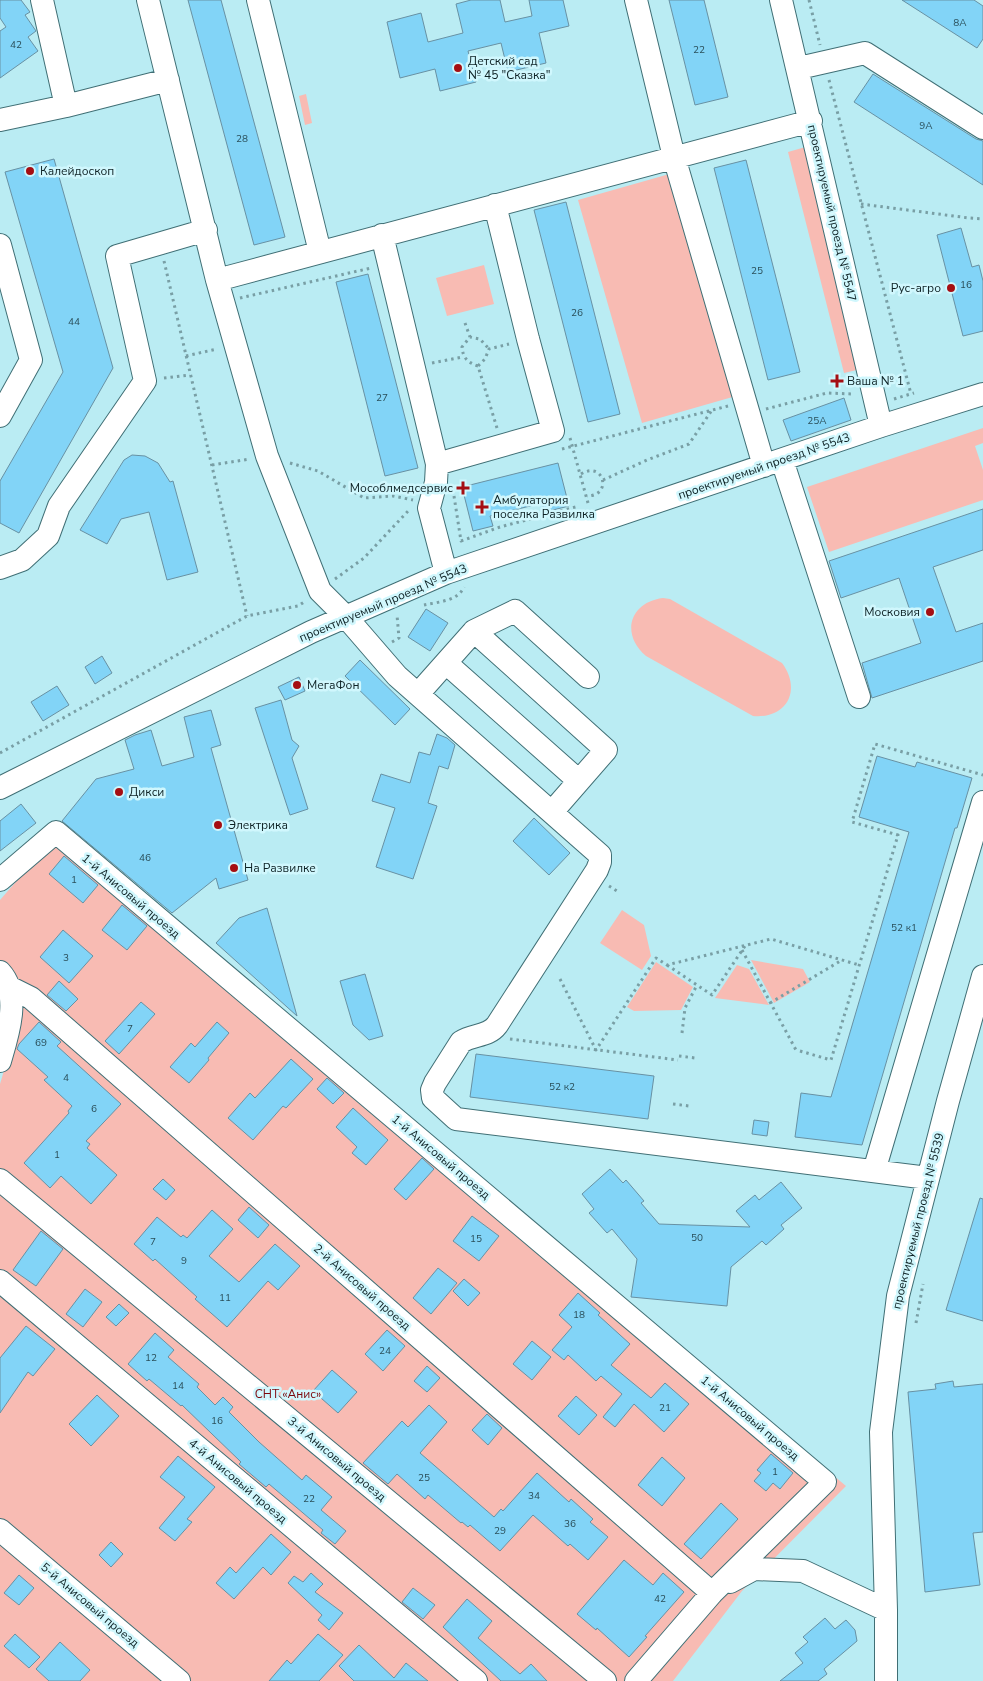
<svg xmlns="http://www.w3.org/2000/svg" width="983" height="1681" font-family="'Nunito Sans',sans-serif">
<style>
.green{fill:#f8bbb3}
.building{fill:#82d4f7;stroke:#6891a3}
.lines{fill:none;stroke-linecap:round;stroke-linejoin:round}
.minor-casing{stroke:#406f75;stroke-width:24}
.path{stroke:#799fa5;stroke-width:3;stroke-dasharray:2.5 4;stroke-linecap:butt}
.minor{stroke:#fff;stroke-width:22}
.poi-dot{fill:#a50e13;stroke:#d0f7fd;stroke-width:2}
.labels{text-anchor:middle;stroke-width:5;stroke-linejoin:round;paint-order:stroke}
.number-label{font-size:10px;fill:#2a4e59}
.poi-label{font-size:12px;fill:#0d2124;stroke:#d0f7fd;text-anchor:start}
.street-label{font-size:12px;fill:#0d2124;stroke:#d0f7fd}
.park-label{font-size:12px;fill:#7c070b;stroke:#d0f7fd}
</style>
<rect width="100%" height="100%" fill="#baecf3"/>
<path class="green" d="M306 94 312 123 305 125 299 96Z
M809 146 865 368 844 373 788 152Z
M673 173 736 396 642 423 578 200Z
M484 265 494 304 447 316 436 278Z
M983 428V443L975 446 983 470V500L829 552 807 487Z
M663 598 670 599 782 663C802 690 787 719 753 716L646 656C620 634 630 602 663 598Z
M61 830 846 1486 742 1591 673 1681H0V1084L23 1006 0 963V900Z
M622 910 644 925 651 956 642 970 600 943Z
M751 960 803 969 810 982 774 1003Z
M656 962 693 987 681 1010 634 1011 627 1007Z
M737 965 749 969 769 1005 715 998Z"/>
<path class="building" d="M0 0H21L30 12 25 15 36 31 28 37 38 51 0 78V31L6 27 0 18Z
M188 0H221L285 237 254 245Z
M471 0H500L505 22 532 16 529 0H563L569 26 539 33 546 63 508 72 501 43 468 51 476 82 440 91 435 69 400 78 387 22 421 13 428 42 463 33 456 4Z
M669 0H704L728 97 695 105Z
M902 0H974L983 6V39L977 48Z
M873 74 976 139 983 141V185L854 102Z
M54 159 113 368 19 533 0 523V481L63 372 5 172Z
M746 160 800 372 768 380 714 168Z
M566 202 620 414 588 422 534 210Z
M961 228 972 267 979 265 983 281V331L963 336 937 235Z
M368 274 418 468 385 476 336 282Z
M844 398 851 420 791 441 783 420Z
M132 455 145 456 158 463 170 482 173 481 198 572 167 580 149 512 121 519 107 544 80 530 124 460Z
M558 463 569 506 545 512 542 503 490 516 493 526 473 531 462 487Z
M983 509V550L933 567 956 632 983 623V661L872 698 862 663 921 643 899 578 841 598 829 561Z
M426 609 448 623 430 651 408 637Z
M102 656 112 673 95 684 85 667Z
M360 660 410 709 395 725 345 676Z
M299 677 305 691 285 700 278 687Z
M57 686 69 705 43 721 31 702Z
M281 700 292 740 299 746 292 758 308 809 290 815 255 708Z
M211 710 221 745 211 748 248 880 219 889 216 878 172 913 62 821 96 779 134 769 125 740 135 735 151 730 162 766 194 757 184 717Z
M437 734 447 738 455 745 448 769 439 766 428 803 437 806 413 879 376 867 395 808 372 801 381 774 410 783 419 752 430 755Z
M877 756 915 767 917 762 972 778 957 828H955L862 1145 795 1137 801 1093 831 1097 909 832 859 817Z
M21 804 36 823 0 851V821Z
M534 818 570 853 549 875 513 841Z
M64 856 98 885 83 903 49 874Z
M122 905 147 926 127 950 102 930Z
M267 908 297 1016 216 943 239 918Z
M63 930 93 956 69 983 40 957Z
M365 974 383 1036 369 1040 353 1025 340 981Z
M59 981 78 999 66 1011 47 995Z
M141 1002 155 1014 119 1054 105 1041Z
M39 1022 61 1042 57 1046 121 1104 86 1141 90 1144 87 1148 117 1175 91 1204 61 1176 50 1188 24 1163 69 1113 68 1111 72 1106 44 1080 48 1077 17 1049 19 1044Z
M217 1022 229 1033 208 1058 209 1060 189 1083 170 1067 191 1043 195 1047Z
M476 1054 654 1076 648 1119 470 1097Z
M291 1059 313 1079 286 1108 283 1106 253 1140 228 1118 250 1093 255 1098Z
M327 1078 344 1093 333 1104 317 1089Z
M353 1108 388 1140 366 1165 352 1153 357 1147 336 1127Z
M754 1120 769 1122 767 1136 752 1134Z
M422 1158 434 1169 406 1200 394 1189Z
M610 1169 623 1183 626 1180 644 1201 641 1203 659 1224 750 1227 736 1211 755 1195 759 1200 781 1182 802 1208 781 1225 784 1229 766 1245 762 1241 731 1267 727 1306 631 1297 637 1259 612 1229 607 1233 589 1213 594 1209 582 1194Z
M163 1179 175 1190 166 1200 153 1189Z
M980 1198 983 1199V1321L946 1310Z
M249 1207 269 1225 258 1238 238 1220Z
M212 1210 233 1229 209 1256 239 1282 275 1244 300 1266 278 1290 268 1281 227 1327 195 1299 197 1297 155 1259 153 1261 134 1244 157 1217 181 1237 183 1235 187 1238Z
M472 1216 499 1236 479 1261 453 1241Z
M41 1231 63 1249 36 1286 13 1270Z
M438 1268 457 1283 431 1314 413 1298Z
M464 1279 480 1293 468 1306 453 1291Z
M85 1289 102 1302 83 1327 66 1314Z
M578 1293 600 1313 598 1315 630 1344 611 1365 651 1398 665 1383 689 1404 664 1432 634 1404 615 1427 603 1417 622 1394 601 1376 596 1381 568 1355 564 1360 552 1350 572 1327 559 1315Z
M119 1304 129 1313 116 1326 106 1317Z
M26 1326 55 1349 33 1376 28 1372 0 1413V1358Z
M387 1330 405 1346 383 1371 365 1354Z
M155 1333 174 1350 168 1357 199 1384 197 1387 215 1405 223 1397 233 1407 229 1412 259 1442 302 1480 306 1475 332 1497 321 1510 346 1531 335 1544 321 1533 323 1530 269 1484 266 1487 239 1464 241 1462 182 1405 181 1406 149 1379 147 1381 128 1364Z
M532 1341 551 1357 532 1380 513 1364Z
M427 1366 440 1378 427 1392 414 1381Z
M332 1370 357 1392 338 1413 313 1391Z
M953 1381 954 1387 983 1384V1532L973 1533 980 1585 925 1592 908 1392 936 1389 935 1384Z
M97 1395 119 1416 91 1446 69 1424Z
M576 1396 597 1415 579 1435 558 1416Z
M429 1405 447 1422 420 1453 494 1517 501 1509 503 1511 537 1473 569 1502 571 1499 593 1519 590 1522 608 1537 588 1560 570 1544 568 1546 533 1515 500 1551 470 1525 468 1527 462 1522 461 1523 428 1495 425 1499 397 1474 388 1484 363 1463 402 1421 408 1427Z
M487 1414 502 1428 488 1445 472 1430Z
M771 1454 793 1473 780 1489 773 1483 766 1491 754 1481 761 1473 757 1470Z
M178 1456 215 1487 187 1519 192 1522 175 1541 159 1528 185 1497 160 1477Z
M662 1457 685 1478 662 1506 638 1485Z
M721 1503 738 1519 701 1559 684 1544Z
M271 1534 291 1552 271 1575 263 1567 234 1599 216 1583 230 1567 236 1573Z
M111 1542 123 1554 111 1567 99 1555Z
M624 1560 653 1585 663 1573 684 1592 645 1636 647 1637 629 1657 597 1628 596 1630 577 1614Z
M311 1573 323 1584 315 1592 343 1613 329 1630 318 1620 322 1615 288 1583 294 1576 303 1582Z
M19 1575 34 1588 19 1605 4 1593Z
M413 1588 435 1605 423 1619 402 1602Z
M467 1599 492 1621 478 1638 520 1674 531 1664 547 1681H501L443 1627Z
M825 1618 835 1629 846 1620 855 1630 857 1641 824 1669 827 1674 818 1681H780L803 1663 795 1653 808 1642 803 1637Z
M15 1634 40 1657 29 1668 4 1646Z
M318 1634 343 1655 319 1681H269L287 1660 291 1664Z
M60 1642 90 1670 80 1681H49L36 1669Z
M359 1645 394 1678 406 1663 428 1681H354L339 1666Z"/>
<g class="lines">
<g class="minor-casing">
<path id="minor" d="M148 0 217 280 267 456 320 591 346 617 397 676 600 855V862L597 870 497 1025C488 1037 473 1034 461 1042L435 1083 432 1090 433 1098 456 1119 928 1178
M258 0 320 252
M636 0 674 157 764 466
M781 0 881 426
M799 68 865 53 983 128
M66 106 168 80
M0 120 66 106 42 0
M382 235 437 464 436 482 429 508 446 573
M0 245 31 360 0 416
M217 280 811 121
M782 460 859 697
M437 464 553 431 528 339 495 205
M0 568 22 560 48 536 59 506 145 381 117 256 206 230
M474 631 515 611 588 677
M446 663 579 781
M418 694 474 631 606 750 552 812
M0 788 311 632 446 573 881 426 983 394
M0 880 56 832 825 1482 712 1593 636 1681
M0 972C21 995 8 1034 0 1061
M9 987 31 998 712 1593
M874 1171 983 802
M0 1180 605 1681
M0 1281 476 1681
M0 1530 179 1681
M730 1582 754 1569 803 1571 886 1610
M886 1681V1610L881 1432 898 1296 948 1101 983 976"/>
</g>
<path class="path" d="M809 0 820 45
M829 80 911 394
M861 204 969 218 983 219
M164 261 247 616
M240 298 371 268
M465 323 470 337
M186 356 217 349
M432 363 463 357
M478 366C467 362 463 358 462 347L470 337 480 339 489 349
M164 378 190 375
M894 399 914 393
M766 409 827 393 853 394
M497 428 478 366 485 359 489 349 509 344
M570 438 588 503
M562 449 728 406
M290 463 318 471 364 498 393 496 413 500
M212 465 250 459
M581 474C604 460 613 496 587 496
M603 480 647 460 689 444 712 410
M454 496 461 541 500 527 579 506
M335 579 364 558 409 510
M424 605C438 602 458 601 464 587
M392 642 399 638 397 615
M0 753 247 616 298 606 304 602
M609 886 617 891
M742 950 796 1050
M667 965 712 995 745 946
M560 979 596 1050 656 958 667 965 771 939 859 965
M770 1003 842 960
M682 1033 685 1008 697 985
M510 1039 678 1060
M800 1051 831 1060 898 835 852 822 875 744 983 775
M679 1056 695 1058
M673 1104 689 1106
M916 1323 923 1284"/>
<use href="#minor" class="minor"/>
</g>
<g class="poi-dot">
<circle cx="458" cy="68" r="5"/>
<circle cx="30" cy="171" r="5"/>
<circle cx="951" cy="288" r="5"/>
<path d="M834.5 373.5h5v5h5v5h-5v5h-5v-5h-5v-5h5z"/>
<path d="M460.5 480.5h5v5h5v5h-5v5h-5v-5h-5v-5h5z"/>
<path d="M479.5 499.5h5v5h5v5h-5v5h-5v-5h-5v-5h5z"/>
<circle cx="930" cy="612" r="5"/>
<circle cx="297" cy="685" r="5"/>
<circle cx="119" cy="792" r="5"/>
<circle cx="218" cy="825" r="5"/>
<circle cx="234" cy="868" r="5"/>
</g>
<g class="labels">
<g class="number-label">
<text x="960" y="26">8А</text>
<text x="16" y="48">42</text>
<text x="699" y="53">22</text>
<text x="926" y="129">9А</text>
<text x="242" y="142">28</text>
<text x="757" y="274">25</text>
<text x="966" y="288">16</text>
<text x="577" y="316">26</text>
<text x="74" y="325">44</text>
<text x="382" y="401">27</text>
<text x="817" y="424">25А</text>
<text x="145" y="861">46</text>
<text x="74" y="883">1</text>
<text x="904" y="931">52 к1</text>
<text x="66" y="961">3</text>
<text x="130" y="1032">7</text>
<text x="41" y="1046">69</text>
<text x="66" y="1081">4</text>
<text x="562" y="1090">52 к2</text>
<text x="94" y="1112">6</text>
<text x="57" y="1158">1</text>
<text x="697" y="1241">50</text>
<text x="476" y="1242">15</text>
<text x="153" y="1245">7</text>
<text x="184" y="1264">9</text>
<text x="225" y="1301">11</text>
<text x="579" y="1318">18</text>
<text x="385" y="1354">24</text>
<text x="151" y="1361">12</text>
<text x="178" y="1389">14</text>
<text x="665" y="1411">21</text>
<text x="217" y="1424">16</text>
<text x="775" y="1475">1</text>
<text x="424" y="1481">25</text>
<text x="534" y="1499">34</text>
<text x="309" y="1502">22</text>
<text x="570" y="1527">36</text>
<text x="500" y="1534">29</text>
<text x="660" y="1602">42</text>
</g>
<g class="poi-label">
<text x="468" y="65">Детский сад<tspan x="468" dy="14">№ 45 "Сказка"</tspan></text>
<text x="40" y="175">Калейдоскоп</text>
<text x="941" y="292" text-anchor="end">Рус-агро</text>
<text x="847" y="385">Ваша № 1</text>
<text x="453" y="492" text-anchor="end">Мособлмедсервис</text>
<text x="493" y="504">Амбулатория<tspan x="493" dy="14">поселка Развилка</tspan></text>
<text x="920" y="616" text-anchor="end">Московия</text>
<text x="307" y="689">МегаФон</text>
<text x="129" y="796">Дикси</text>
<text x="228" y="829">Электрика</text>
<text x="244" y="872">На Развилке</text>
</g>
<g class="street-label">
<text transform="translate(832 213) rotate(77)" y="4">проектируемый проезд № 5547</text>
<text transform="translate(764 466) rotate(-19)" y="4">проектируемый проезд № 5543</text>
<text transform="translate(383 603) rotate(-23)" y="4">проектируемый проезд № 5543</text>
<text transform="translate(131 896) rotate(40)" y="4">1-й Анисовый проезд</text>
<text transform="translate(441 1157) rotate(40)" y="4">1-й Анисовый проезд</text>
<text transform="translate(918 1221) rotate(-76)" y="4">проектируемый проезд № 5539</text>
<text transform="translate(362 1287) rotate(41)" y="4">2-й Анисовый проезд</text>
<text transform="translate(750 1418) rotate(40)" y="4">1-й Анисовый проезд</text>
<text transform="translate(337 1459) rotate(40)" y="4">3-й Анисовый проезд</text>
<text transform="translate(238 1481) rotate(40)" y="4">4-й Анисовый проезд</text>
<text transform="translate(90 1605) rotate(40)" y="4">5-й Анисовый проезд</text>
</g>
<g class="park-label">
<text x="288" y="1398">СНТ «Анис»</text>
</g>
</g>
</svg>
